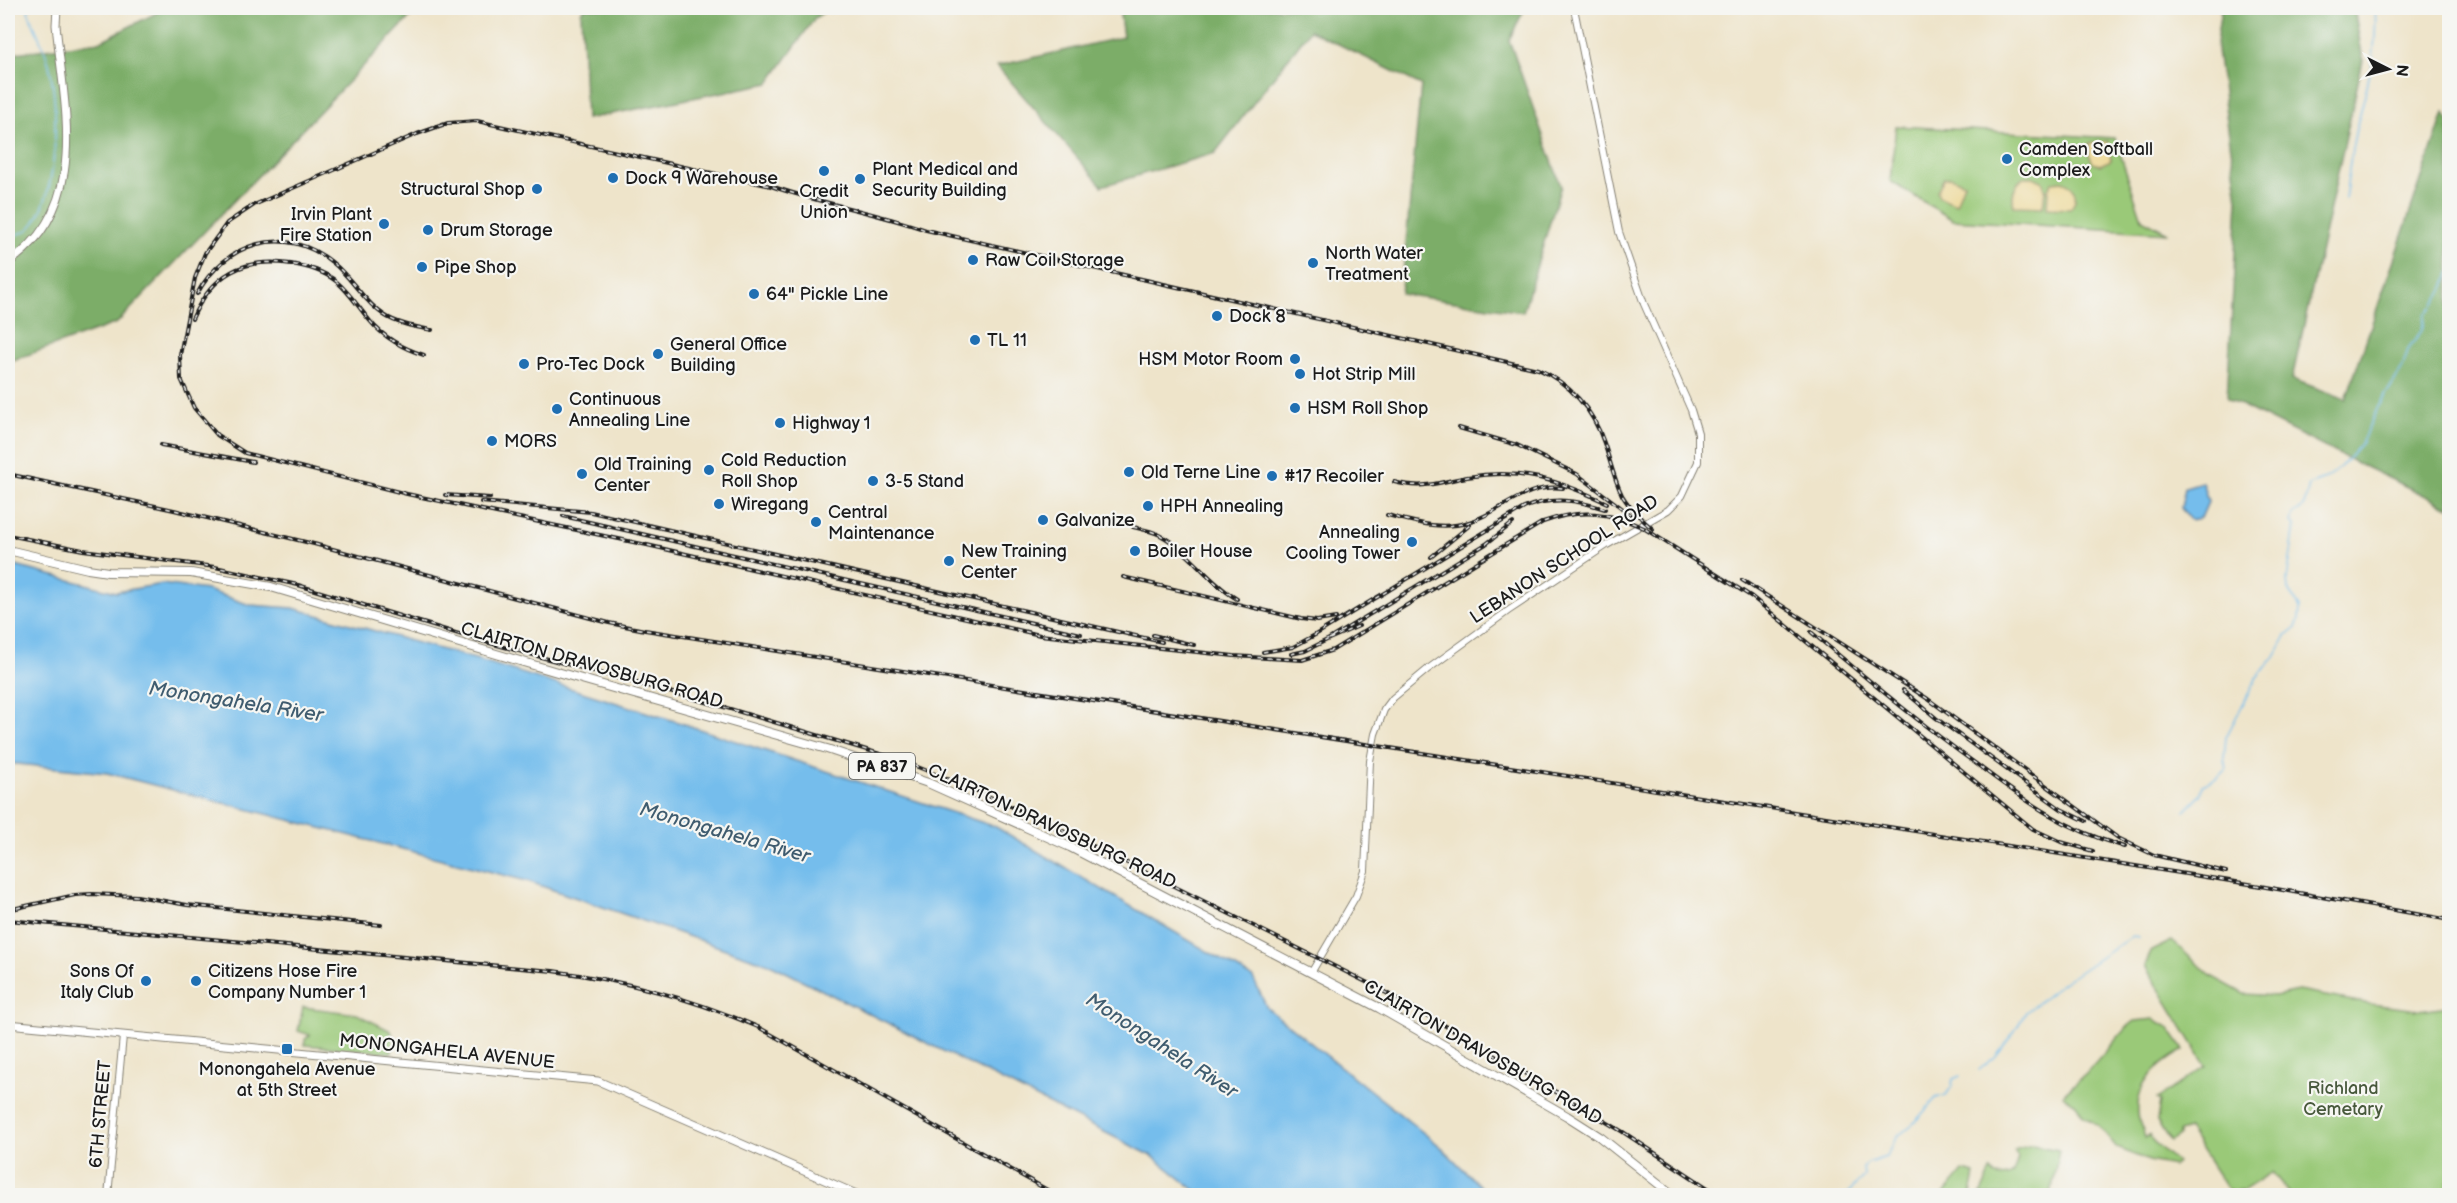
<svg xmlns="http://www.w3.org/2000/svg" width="2457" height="1203" font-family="'Balsamiq Sans',sans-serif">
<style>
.green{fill:#9ac978;stroke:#5b724a;stroke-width:1.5}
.forest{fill:#7bad68;stroke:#4c6442;stroke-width:1.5}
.sand{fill:#eeda9e;stroke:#857b5d;stroke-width:1.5}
.water{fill:#74bdec;stroke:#486c84;stroke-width:1.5}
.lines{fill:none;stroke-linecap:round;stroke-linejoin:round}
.stream{stroke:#74bdec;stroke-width:1.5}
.tertiary-casing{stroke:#858073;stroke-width:8}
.secondary-casing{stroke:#858073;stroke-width:9}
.primary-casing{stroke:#858073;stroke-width:10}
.tertiary{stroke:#fff;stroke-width:6}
.secondary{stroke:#fff;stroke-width:7}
.primary{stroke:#fff;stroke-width:8}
.rail-casing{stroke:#1c1c1c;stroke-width:4}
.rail{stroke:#f6f6f2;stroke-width:1.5;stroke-dasharray:4.5;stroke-linecap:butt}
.poi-dot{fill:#1f6fb2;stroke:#f6f6f2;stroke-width:2}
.labels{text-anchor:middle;stroke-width:4.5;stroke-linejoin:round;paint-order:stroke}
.shield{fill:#f6f6f2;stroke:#5d5d5c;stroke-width:1.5}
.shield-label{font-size:16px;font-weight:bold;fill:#1c1c1c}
.poi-label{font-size:18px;fill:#1c1c1c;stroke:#f6f6f2;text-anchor:start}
.street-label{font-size:18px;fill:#1c1c1c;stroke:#f6f6f2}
.park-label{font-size:18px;fill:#48593c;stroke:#f6f6f2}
.water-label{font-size:20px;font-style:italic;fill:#3f5c6f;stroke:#f6f6f2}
</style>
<rect width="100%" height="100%" fill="#f6f6f2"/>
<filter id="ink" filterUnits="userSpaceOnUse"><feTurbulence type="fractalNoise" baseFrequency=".0167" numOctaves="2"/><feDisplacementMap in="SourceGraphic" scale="12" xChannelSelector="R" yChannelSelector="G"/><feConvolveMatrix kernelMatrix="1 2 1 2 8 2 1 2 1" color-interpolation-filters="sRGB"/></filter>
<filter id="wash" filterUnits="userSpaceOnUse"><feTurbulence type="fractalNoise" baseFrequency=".008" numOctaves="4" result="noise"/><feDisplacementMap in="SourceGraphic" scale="24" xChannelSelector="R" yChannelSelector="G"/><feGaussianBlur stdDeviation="1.35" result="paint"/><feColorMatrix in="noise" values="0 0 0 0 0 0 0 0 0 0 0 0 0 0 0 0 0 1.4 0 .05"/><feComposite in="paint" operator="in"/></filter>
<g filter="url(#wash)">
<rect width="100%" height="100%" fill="#eee4ca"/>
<path class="green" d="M1896 126 2115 138 2142 219 2168 233 1953 220 1890 181Z
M2172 941 2211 976 2244 994 2275 996 2298 991 2370 1004 2419 1010 2449 1006V1195H2291L2272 1172 2244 1190 2228 1191 2188 1129 2179 1132V1136L2170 1142 2157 1121 2160 1101 2157 1099 2206 1066 2145 966 2151 951Z
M303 1007 357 1014 391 1031 393 1037 392 1053 305 1045V1039L310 1035 298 1031Z
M2154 1019 2168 1027 2184 1050C2156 1065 2132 1086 2139 1120 2140 1126 2144 1131 2145 1138L2150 1135 2156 1144 2177 1163 2174 1166 2149 1161 2117 1148 2098 1125 2084 1117 2076 1104 2062 1095 2086 1074 2126 1028 2135 1021Z
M2032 1145 2059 1150 2051 1195H1980L1991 1171 1995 1176C2014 1179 2014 1173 2018 1157L2014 1150Z
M1963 1171 1975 1174 1971 1195H1943Z"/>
<path class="forest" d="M166 8H419L117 323 8 362V54L99 42Z
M583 8H830L815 18 769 83 586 119 581 13Z
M1119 8H1525L1509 40 1561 186 1523 312 1401 294 1421 85 1310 30 1215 153 1102 186 997 66 1123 37Z
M2221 8H2354L2363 60 2292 379 2346 399 2444 113 2449 120V507L2334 452 2227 398 2238 199 2216 43Z"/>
<path class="sand" d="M2108 141 2111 160 2100 165 2093 163 2089 154V144Z
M1951 177 1964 183 1956 204 1939 197 1937 191 1944 178Z
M2025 177H2033L2042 181 2045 189 2043 207 2014 206C2011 194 2014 184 2025 177Z
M2062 181C2075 185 2080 198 2070 209L2047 208 2048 189 2052 182Z"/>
<path class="water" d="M2202 482 2208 502 2201 518 2190 520 2181 508 2185 487Z
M8 564 116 592 162 584 207 590 250 605 293 608 486 662 678 722 996 827 1253 978 1267 1008 1440 1146 1489 1195H1201L1152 1156 772 965 527 881 107 773 8 763Z"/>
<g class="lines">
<path class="stream" d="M2345 199C2349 173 2351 146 2358 121 2368 84 2378 47 2375 8
M8 238C14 235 24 233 29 229 60 199 60 97 47 58 42 42 34 27 28 11L30 8
M2185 811 2201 795 2203 785 2218 777 2226 769 2224 759 2226 737 2257 677 2274 658 2286 636 2296 628 2299 619 2300 608 2288 590 2287 580 2295 526 2291 523 2293 514C2306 510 2306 497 2309 485L2325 479 2335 472 2351 456 2362 442 2378 407 2402 369 2408 350 2422 330 2425 315 2436 302 2444 288 2450 272
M1979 1070 1995 1057 2014 1032 2026 1012 2063 983 2132 936 2139 937
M1845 1196 1864 1176 1863 1167 1868 1163 1886 1157 1896 1138 1915 1122 1936 1098 1946 1095 1952 1086 1953 1079 1960 1076"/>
</g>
</g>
<g filter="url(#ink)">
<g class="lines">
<g class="tertiary-casing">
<path id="tertiary" d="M1311 973 1356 896 1365 871 1370 761 1375 734 1384 710 1393 698 1428 669 1508 611 1607 545 1668 510 1682 496 1698 462V433L1691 410 1644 304 1619 232 1574 8
M108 1196 123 1036"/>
</g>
<g class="secondary-casing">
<path id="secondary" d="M8 263C91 207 64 108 56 25L57 8
M8 1024 598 1081 861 1196"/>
</g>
<g class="primary-casing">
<path id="primary" d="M8 550 88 569 108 572 191 573 271 587 557 672 827 749 928 783 1070 847 1379 1008 1567 1116 1600 1137 1674 1196"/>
</g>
<use href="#tertiary" class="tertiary"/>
<use href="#secondary" class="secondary"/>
<use href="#primary" class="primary"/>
<g class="rail-casing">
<path id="rail" d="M197 294C225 242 285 223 333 263 352 278 363 301 384 315 397 324 416 327 432 330
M192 319C212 274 243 257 291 264 308 267 324 271 337 282 350 293 359 308 370 321 383 337 404 349 424 355
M1459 428 1517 445 1577 474 1631 515
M161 445 253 462
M8 474 174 510 314 544 609 623 645 630 2249 884 2450 920
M1394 482C1425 490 1438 482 1467 477 1522 468 1558 480 1607 503
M445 495 490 498
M481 502 591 512 1162 642
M1387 515C1414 522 1441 531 1469 522 1502 512 1526 483 1563 488
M563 516 1081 634
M1133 527C1142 529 1152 531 1160 535 1190 551 1208 582 1237 599
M1644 528C1609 512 1581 508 1543 522L1333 650 1302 660 1234 656 1040 635 647 545 407 494 245 453 217 435 194 408 181 379 180 355 195 278 205 253 227 223 254 205 417 134 448 123 477 121 771 186C822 204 875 212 926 230L1538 369C1570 383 1593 410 1604 443 1610 460 1614 479 1622 495 1630 509 1641 519 1653 529
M1645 529 1752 597 2033 829 2061 842 2093 851
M8 535 83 550 215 567 298 585 482 641 717 705 900 760 968 787 1037 818 1370 984 1439 1022 1623 1132 1720 1196
M1431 557 1470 525
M1123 577 1301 619 1317 621 1336 618
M1742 580 1928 699 2118 838 2154 855 2226 872
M1811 632C1865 677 1918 722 1975 763 2025 801 2063 829 2125 847
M1153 635 1194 645
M1329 639 1359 626
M1263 652 1293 647 1315 635 1524 508C1552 496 1577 500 1605 509
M1291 654 1305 651 1329 639 1486 544 1513 523
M1903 690 1936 718 2061 809 2086 821
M8 910 75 895 91 894 137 896 187 905 381 925
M8 920 553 971C627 981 690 998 758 1027L1058 1196"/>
</g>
<use href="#rail" class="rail"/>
</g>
</g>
<g class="poi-dot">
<circle cx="2007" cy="159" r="6"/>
<circle cx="824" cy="171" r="6"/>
<circle cx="613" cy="178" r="6"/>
<circle cx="860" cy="179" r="6"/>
<circle cx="537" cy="189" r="6"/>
<circle cx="384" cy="224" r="6"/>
<circle cx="428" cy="230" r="6"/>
<circle cx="973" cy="260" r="6"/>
<circle cx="1313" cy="263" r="6"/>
<circle cx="422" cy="267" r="6"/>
<circle cx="754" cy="294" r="6"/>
<circle cx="1217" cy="316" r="6"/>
<circle cx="975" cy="340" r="6"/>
<circle cx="658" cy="354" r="6"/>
<circle cx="1295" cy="359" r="6"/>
<circle cx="524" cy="364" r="6"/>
<circle cx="1300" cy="374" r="6"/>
<circle cx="1295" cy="408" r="6"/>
<circle cx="557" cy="409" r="6"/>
<circle cx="780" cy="423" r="6"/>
<circle cx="492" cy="441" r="6"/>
<circle cx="709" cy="470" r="6"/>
<circle cx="1129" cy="472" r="6"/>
<circle cx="582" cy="474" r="6"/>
<circle cx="1272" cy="476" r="6"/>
<circle cx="873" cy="481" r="6"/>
<circle cx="719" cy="504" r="6"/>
<circle cx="1148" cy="506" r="6"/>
<circle cx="1043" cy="520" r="6"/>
<circle cx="816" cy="522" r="6"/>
<circle cx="1412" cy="542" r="6"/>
<circle cx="1135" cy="551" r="6"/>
<circle cx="949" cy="561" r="6"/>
<circle cx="146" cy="981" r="6"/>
<circle cx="196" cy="981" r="6"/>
<rect x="281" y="1043" width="12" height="12" rx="3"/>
</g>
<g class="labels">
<rect class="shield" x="849" y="753" width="66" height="26" rx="4.5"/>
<g class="shield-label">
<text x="882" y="772">PA 837</text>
</g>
<g class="poi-label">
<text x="2019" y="155">Camden Softball<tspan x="2019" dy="21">Complex</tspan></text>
<text x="872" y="175">Plant Medical and<tspan x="872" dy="21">Security Building</tspan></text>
<text x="625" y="184">Dock 9 Warehouse</text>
<text x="525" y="195" text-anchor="end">Structural Shop</text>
<text x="824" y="197" text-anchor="middle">Credit<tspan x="824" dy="21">Union</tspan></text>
<text x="372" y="220" text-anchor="end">Irvin Plant<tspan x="372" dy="21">Fire Station</tspan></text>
<text x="440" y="236">Drum Storage</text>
<text x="1325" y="259">North Water<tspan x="1325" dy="21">Treatment</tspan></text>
<text x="985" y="266">Raw Coil Storage</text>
<text x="434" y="273">Pipe Shop</text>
<text x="766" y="300">64" Pickle Line</text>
<text x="1229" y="322">Dock 8</text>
<text x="987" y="346">TL 11</text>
<text x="670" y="350">General Office<tspan x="670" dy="21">Building</tspan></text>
<text x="1283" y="365" text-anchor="end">HSM Motor Room</text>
<text x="536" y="370">Pro-Tec Dock</text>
<text x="1312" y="380">Hot Strip Mill</text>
<text x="569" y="405">Continuous<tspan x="569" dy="21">Annealing Line</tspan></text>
<text x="1307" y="414">HSM Roll Shop</text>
<text x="792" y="429">Highway 1</text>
<text x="504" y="447">MORS</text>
<text x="721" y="466">Cold Reduction<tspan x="721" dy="21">Roll Shop</tspan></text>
<text x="594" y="470">Old Training<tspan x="594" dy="21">Center</tspan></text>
<text x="1141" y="478">Old Terne Line</text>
<text x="1284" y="482">#17 Recoiler</text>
<text x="885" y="487">3-5 Stand</text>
<text x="731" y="510">Wiregang</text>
<text x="1160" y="512">HPH Annealing</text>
<text x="828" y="518">Central<tspan x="828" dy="21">Maintenance</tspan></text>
<text x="1055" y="526">Galvanize</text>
<text x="1400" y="538" text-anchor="end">Annealing<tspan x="1400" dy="21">Cooling Tower</tspan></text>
<text x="961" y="557">New Training<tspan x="961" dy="21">Center</tspan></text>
<text x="1147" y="557">Boiler House</text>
<text x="134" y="977" text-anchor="end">Sons Of<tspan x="134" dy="21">Italy Club</tspan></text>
<text x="208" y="977">Citizens Hose Fire<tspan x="208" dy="21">Company Number 1</tspan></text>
<text x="287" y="1075" text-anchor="middle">Monongahela Avenue<tspan x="287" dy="21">at 5th Street</tspan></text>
</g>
<g class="street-label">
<text transform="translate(1564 559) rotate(-33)" y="6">LEBANON SCHOOL ROAD</text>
<text transform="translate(592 665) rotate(16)" y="6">CLAIRTON DRAVOSBURG ROAD</text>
<text transform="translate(1052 826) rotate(25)" y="6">CLAIRTON DRAVOSBURG ROAD</text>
<text transform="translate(447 1051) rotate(6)" y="6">MONONGAHELA AVENUE</text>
<text transform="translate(1483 1052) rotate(30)" y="6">CLAIRTON DRAVOSBURG ROAD</text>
<text transform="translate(100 1114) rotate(-85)" y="6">6TH STREET</text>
</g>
<g class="park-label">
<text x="2343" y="1094">Richland<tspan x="2343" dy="21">Cemetary</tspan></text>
</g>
<g class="water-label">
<text transform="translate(236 701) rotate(9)" y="7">Monongahela River</text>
<text transform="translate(725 832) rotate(16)" y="7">Monongahela River</text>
<text transform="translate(1162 1045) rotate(33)" y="7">Monongahela River</text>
</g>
</g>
<rect width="2457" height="1203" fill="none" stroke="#f6f6f2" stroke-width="30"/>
<g transform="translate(2388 69) rotate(96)" stroke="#f6f6f2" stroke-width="4.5" paint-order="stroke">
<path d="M0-4.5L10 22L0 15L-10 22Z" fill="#1c1c1c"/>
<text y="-9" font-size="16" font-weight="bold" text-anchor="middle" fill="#1c1c1c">N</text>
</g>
</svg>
